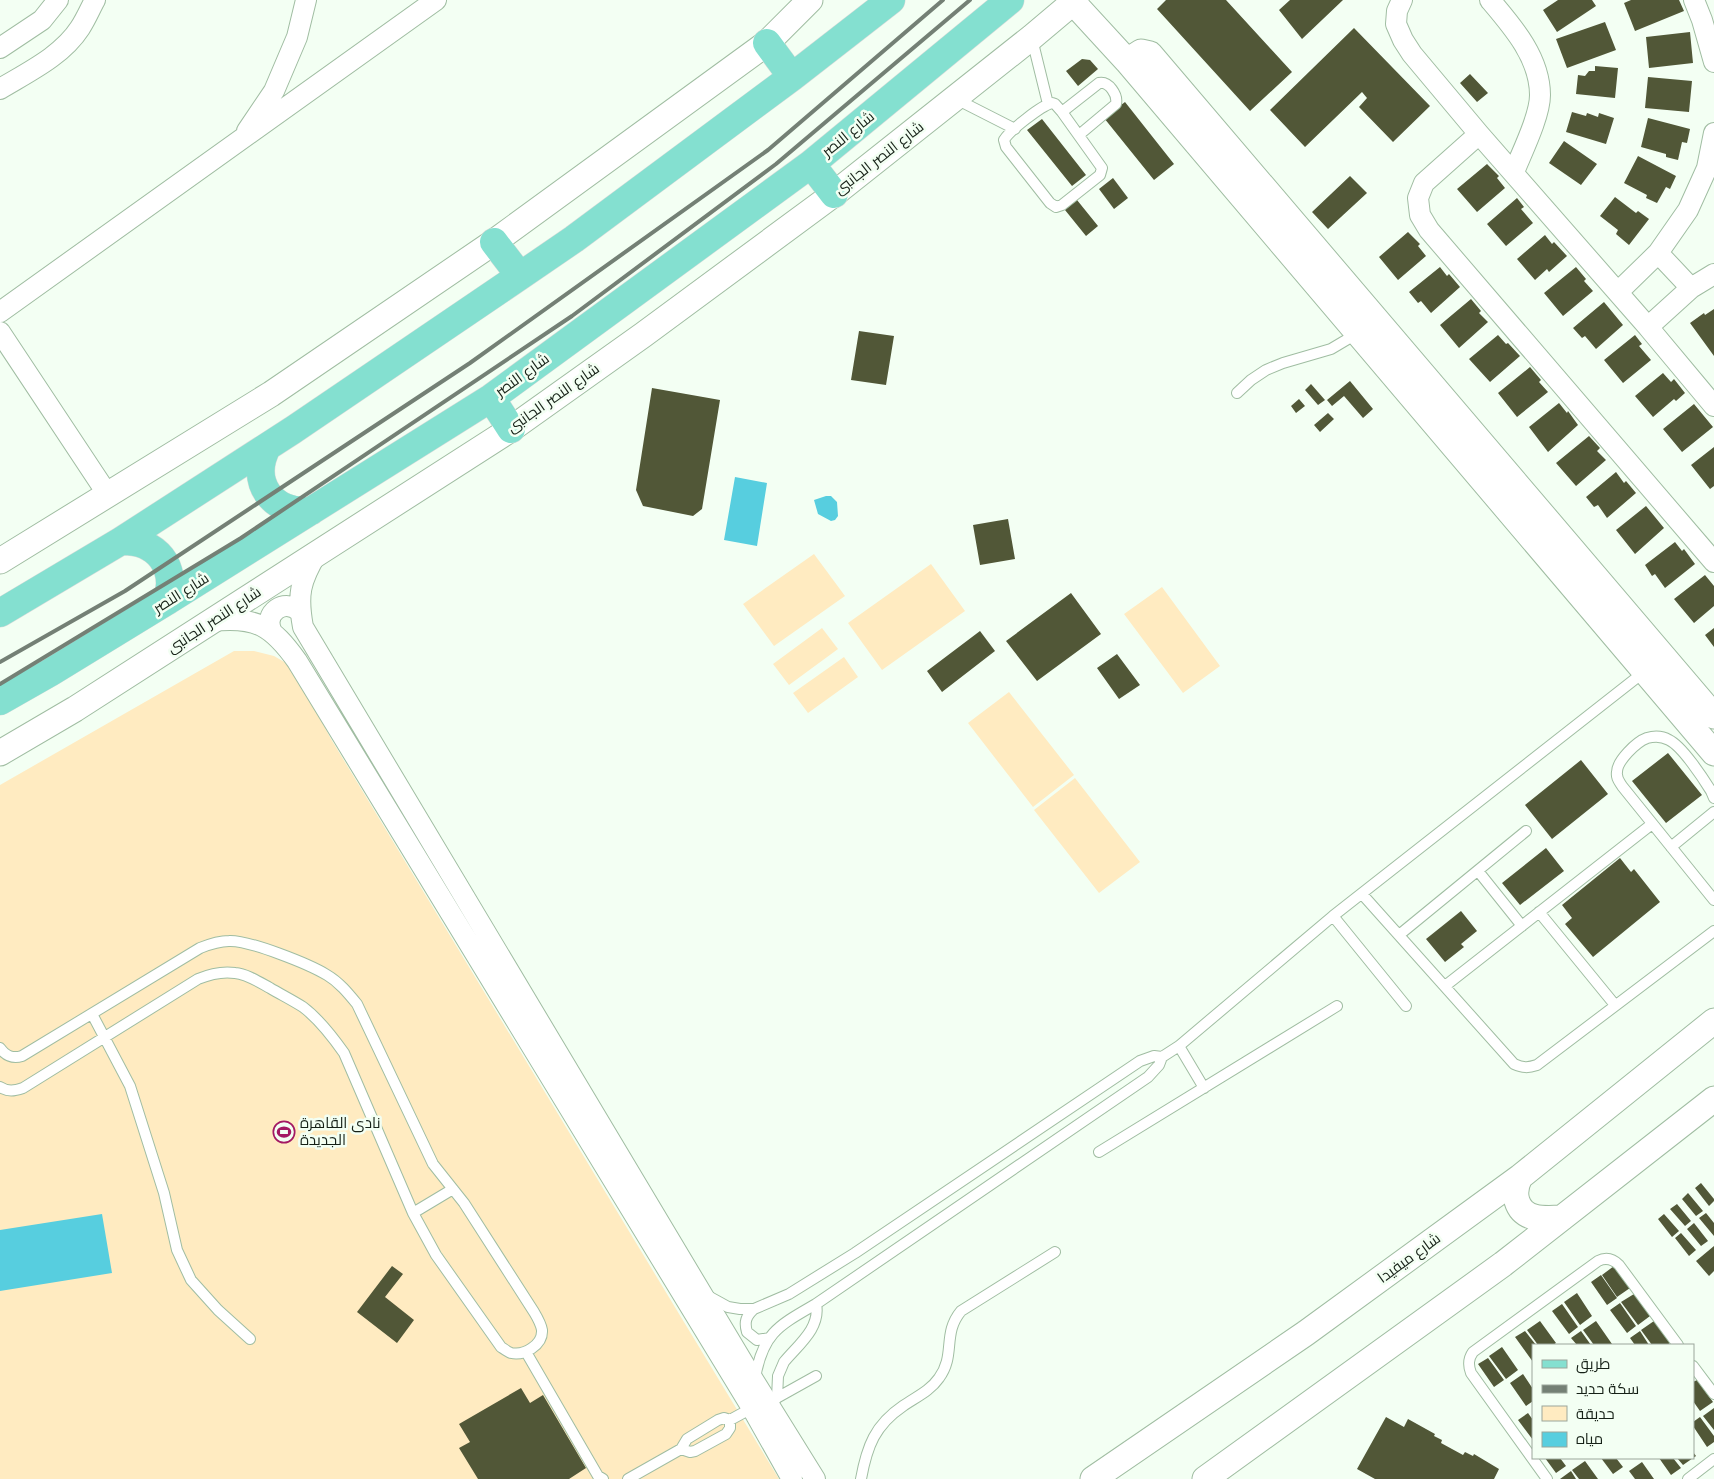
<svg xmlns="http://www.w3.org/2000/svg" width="1714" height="1479" font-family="Lora,Cairo,serif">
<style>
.green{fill:#ffebc1}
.water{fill:#57cedf}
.building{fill:#515737}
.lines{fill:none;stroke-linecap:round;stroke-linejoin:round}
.service-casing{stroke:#a0bda2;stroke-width:12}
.minor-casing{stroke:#a0bda2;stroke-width:22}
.tertiary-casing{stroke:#a0bda2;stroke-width:27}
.primary-casing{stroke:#dadbda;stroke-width:29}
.service{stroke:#fff;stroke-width:10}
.minor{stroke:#fff;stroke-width:20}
.tertiary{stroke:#fff;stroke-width:25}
.primary{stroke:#84e0d0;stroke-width:28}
.rail{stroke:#748075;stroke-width:4}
.labels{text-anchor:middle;stroke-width:5;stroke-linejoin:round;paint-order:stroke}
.street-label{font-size:15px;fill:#162117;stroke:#f3fff3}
.poi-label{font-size:15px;fill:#162117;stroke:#f3fff3;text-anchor:start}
</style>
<rect width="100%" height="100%" fill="#f3fff3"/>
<path class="green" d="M814 554 845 596 774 646 743 604Z
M931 564 965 611 882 670 848 623Z
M1162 587 1220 666 1183 693 1124 614Z
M822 628 838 649 789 685 773 664Z
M234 651H254L274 656 293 667 331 739 779 1479H0V785Z
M844 657 858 677 808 713 793 693Z
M1009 692 1074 775 1033 807 968 723Z
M1075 778 1140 862 1099 893 1034 810Z"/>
<path class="water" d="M735 477 767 483 757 546 724 540Z
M826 496H831L837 502 838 516 835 520 831 521 818 514 814 500Z
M102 1214 112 1273 0 1291V1230Z"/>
<path class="building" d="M1166 0H1226L1292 72 1250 111 1157 9Z
M1290 0H1343L1302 39 1279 10Z
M1558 0H1592L1596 6 1557 32 1543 10Z
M1631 0H1679L1684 11 1635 31 1624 3Z
M1605 22 1616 50 1567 68 1556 39Z
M1354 28 1430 106 1393 142 1359 107 1367 98 1362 92 1305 147 1270 110Z
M1690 32 1693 63 1649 68 1646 37Z
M1082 59 1090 60 1098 69 1078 86 1066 71Z
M1595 66 1618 68 1615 98 1576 94 1578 75 1585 76 1589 71H1595Z
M1470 74 1488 93 1477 102 1460 83Z
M1648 77 1692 81 1689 112 1645 108Z
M1125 102 1174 164 1154 180 1104 118Z
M1572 112 1586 116 1587 113 1598 117 1599 113 1614 118 1606 144 1566 132Z
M1648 118 1690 129 1687 143 1682 142 1678 160 1666 157V154L1641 147Z
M1042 119 1086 175 1072 186 1027 130Z
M1564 141 1597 164 1581 185 1549 163Z
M1638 156 1676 176 1670 189 1666 187 1657 203 1646 198 1647 195 1624 183Z
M1487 164 1499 176 1497 178 1505 188 1477 212 1457 189Z
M1350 176 1367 193 1328 229 1312 212Z
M1113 178 1128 198 1114 209 1099 189Z
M1615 197 1636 213 1638 211 1649 219 1629 245 1616 234 1618 230 1600 216Z
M1517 198 1524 207 1521 209 1533 223 1506 246 1487 224Z
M1077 200 1098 226 1086 236 1065 210Z
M1408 232 1420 244 1418 246 1426 256 1398 280 1379 257Z
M1545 235 1552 244 1554 242 1567 256 1549 272 1547 269 1535 280 1517 259Z
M1440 267 1447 276 1449 274 1460 287 1431 313 1421 301 1418 303 1409 292Z
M1576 267 1586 279 1584 281 1593 291 1563 316 1544 293Z
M1471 299 1481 311 1479 313 1488 322 1459 348 1440 325Z
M1604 302 1623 325 1596 349 1585 336 1582 338 1573 328Z
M1714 309V356L1690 323 1704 313 1705 315Z
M859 331 894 336 886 385 851 380Z
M1498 335 1506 344 1508 343 1520 356 1490 382 1469 359Z
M1635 335 1642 344 1639 346 1651 360 1623 383 1604 360Z
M1530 367 1541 380 1539 382 1548 392 1517 417 1498 393Z
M1663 373 1671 382 1674 379 1685 393 1676 401 1674 399 1653 417 1635 396Z
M1350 381 1373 409 1363 418 1344 396 1332 406 1327 400Z
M1311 384 1325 400 1318 405 1305 390Z
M652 388 720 400 702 509 693 516 643 506 636 490Z
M1299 399 1305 406 1296 413 1291 406Z
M1559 403 1567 413 1568 411 1578 425 1548 452 1529 427Z
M1694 404 1713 427 1682 452 1663 429Z
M1328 413 1334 419 1320 432 1314 425Z
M1589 436 1600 448 1597 451 1606 460 1576 486 1556 463Z
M1714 447V486L1710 489 1691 465Z
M1616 472 1624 483 1626 481 1636 493 1607 518 1598 505 1594 507 1586 497Z
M1646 506 1664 528 1635 554 1616 530Z
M1008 519 1015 559 980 565 973 525Z
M1675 542 1682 551 1684 549 1695 564 1665 588 1655 574 1652 576 1645 565Z
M1705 575 1714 586V606L1694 623 1674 599Z
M1071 593 1101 634 1037 681 1006 641Z
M1714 628V647L1705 635Z
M980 631 995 651 942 692 927 671Z
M1117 654 1140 685 1119 699 1097 668Z
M1668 753 1702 795 1666 823 1632 781Z
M1581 760 1608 794 1552 839 1525 805Z
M1546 848 1564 871 1520 905 1502 883Z
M1620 858 1631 872 1634 869 1660 902 1593 957 1565 924 1572 918 1562 905Z
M1461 911 1477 931 1461 944 1464 947 1445 962 1426 939Z
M1701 1183 1714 1199V1201L1709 1206 1695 1188Z
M1688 1193 1703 1211 1696 1216 1682 1199Z
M1677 1204 1691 1221 1685 1226 1670 1209Z
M1706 1213 1714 1223V1236L1699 1218Z
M1664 1214 1679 1231 1672 1237 1658 1219Z
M1694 1223 1708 1241 1701 1246 1687 1229Z
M1681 1233 1696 1250 1689 1256 1675 1238Z
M1714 1246V1271L1709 1276 1696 1261Z
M392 1266 403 1274 385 1297 414 1320 397 1343 357 1312Z
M1614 1266 1630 1288 1617 1297 1602 1275Z
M1601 1275 1617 1298 1607 1305 1591 1282Z
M1577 1293 1592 1316 1580 1325 1564 1302Z
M1634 1294 1650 1316 1638 1325 1621 1302Z
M1620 1303 1636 1326 1627 1333 1610 1310Z
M1562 1304 1578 1327 1569 1334 1552 1311Z
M1540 1321 1556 1343 1553 1345H1538L1527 1330Z
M1596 1321 1612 1344 1610 1345H1594L1583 1330Z
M1654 1321 1670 1343 1667 1345H1652L1641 1330Z
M1525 1331 1536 1345H1533V1362L1515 1337Z
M1581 1331 1591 1345H1577L1571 1338Z
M1640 1331 1649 1345H1635L1630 1338Z
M1502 1347 1518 1370 1506 1379 1489 1356Z
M1488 1358 1504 1380 1494 1387 1478 1364Z
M1523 1374 1533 1389V1401L1526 1406 1510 1383Z
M1697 1380 1713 1402 1700 1411 1693 1401V1382Z
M521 1388 530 1403 543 1395 586 1468 569 1479H478L459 1448 470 1442 459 1424Z
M1714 1408V1430L1703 1416Z
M1528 1413 1533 1420V1440L1518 1420Z
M1386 1417 1404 1427 1408 1419 1435 1434 1434 1436 1442 1440 1441 1443 1463 1455 1465 1452 1473 1456 1474 1454 1499 1469 1494 1479H1375L1357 1469Z
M1700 1417 1714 1436V1442L1707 1447 1693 1426V1422Z
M1693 1452 1696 1456 1683 1465 1677 1458H1693Z
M1545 1458H1560L1566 1466 1556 1473Z
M1601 1458H1616L1623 1467 1613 1474Z
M1659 1458H1673L1681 1468 1671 1475Z
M1585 1461 1598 1479H1579L1572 1470Z
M1642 1462 1654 1479H1635L1629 1471Z
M1571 1471 1576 1479H1560Z"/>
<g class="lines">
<g class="service-casing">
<path id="service" d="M1032 39 1048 104
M956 99 1015 129
M1052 103 1055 104 1062 112 1102 168 1100 175 1062 205 1056 207 1050 203 1006 147 1004 140C1009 131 1042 105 1052 103Z
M1062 112 1099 83C1109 81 1118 95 1116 104L1079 135
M1237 393 1251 380 1266 370 1283 363 1331 349 1358 333
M1714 798 1711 791C1703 778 1682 746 1669 740 1662 736 1654 736 1647 738 1636 742 1617 761 1617 772 1616 778 1619 781 1622 786L1714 900
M1671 847 1714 812
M1478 871 1522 926
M1362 894 1514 1064C1523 1068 1528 1068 1537 1065L1714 931
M1539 912 1615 1005
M1333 916 1406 1006
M1399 935 1526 831
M1445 986 1652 824
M92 1014 130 1086 164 1193 177 1250 191 1280 218 1310 250 1339
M1179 1046 1204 1088
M0 1048C6 1056 12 1059 22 1056L200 948C210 944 219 941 229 941 249 940 309 964 327 975 339 982 348 993 357 1004L433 1164 464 1203 534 1312C537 1317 541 1324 542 1330 543 1345 524 1356 511 1353 508 1352 504 1349 501 1347L436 1255 413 1213 344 1053C332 1036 319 1019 303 1007 292 1000 280 994 270 988 259 982 247 974 235 973 222 971 210 974 198 979L23 1088C14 1091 8 1092 0 1087
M1099 1152 1337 1006
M413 1213 453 1189
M708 1296 728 1307 740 1309H754L789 1294 855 1253 1140 1061 1154 1056 1162 1057
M754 1309C746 1316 744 1322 747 1332L757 1340 770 1338
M526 1352 598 1476 603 1479
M1693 1366 1714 1394
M755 1378C763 1333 778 1326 816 1304L1148 1077 1159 1065 1162 1057 1179 1046 1333 916 1644 672
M777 1398 778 1376 784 1362C798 1345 821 1328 816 1304
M773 1400 816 1376
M730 1420 752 1408
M628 1479 681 1449 687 1439 718 1420 724 1418 730 1420V1428L726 1434 695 1451 690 1452 681 1449
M861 1479C867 1446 875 1425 903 1406 916 1397 930 1391 939 1378 956 1355 942 1334 961 1311L1055 1252
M1547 1479 1471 1373C1468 1365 1468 1359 1473 1352L1598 1261C1606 1257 1613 1259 1619 1265L1678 1345
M1688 1479 1714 1459"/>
</g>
<g class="minor-casing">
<path id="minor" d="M1402 0 1397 11 1396 24 1403 40 1412 54 1479 134 1648 327 1714 406
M1490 0C1513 27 1540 58 1540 95 1540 116 1522 152 1514 172
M1694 0 1702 20 1714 62
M0 48 42 20 58 0
M0 89C28 72 62 56 80 28 86 19 90 9 95 0
M247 131 274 91 297 37 306 0
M1479 134 1424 183 1418 198 1420 215 1429 230 1714 562
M1658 253 1691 288
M1618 292 1658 253 1688 210 1707 168 1714 133
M0 312 436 0
M1648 327 1691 288 1714 274
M0 332 108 495
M317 553C300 581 297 595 303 627L754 1381 815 1479
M212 621C256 616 272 626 297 661L752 1408 792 1479
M272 632C262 613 285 597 300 612"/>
</g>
<g class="tertiary-casing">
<path id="tertiary" d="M1071 0 1127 61 1714 753
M1127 61 1141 52 1150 54 1714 716
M0 561 271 394 494 242 767 43 810 0
M0 753 75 709 511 429 643 335 834 194 1032 37 1076 0
M1520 1177C1516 1185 1514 1192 1517 1201 1523 1221 1545 1219 1562 1218
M1093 1479 1306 1333 1520 1177 1714 1021
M1205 1479 1503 1264 1714 1099"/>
</g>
<g class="primary-casing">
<path id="primary" d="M767 43 792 77
M811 164 834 194
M494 242 520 276
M491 398 511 429
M267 447C249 482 272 514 311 511
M121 541C157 540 178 567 167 601
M0 613 121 541 293 430 520 276 574 239 792 77 891 0
M0 701 51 672 167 601 491 398 811 164 1010 0"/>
</g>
<use href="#service" class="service"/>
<use href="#minor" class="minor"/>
<use href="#tertiary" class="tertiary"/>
<use href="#primary" class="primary"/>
<path class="rail" d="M0 662 125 591 470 363 768 150 943 0
M0 684 241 538 572 316 776 164 970 0"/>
</g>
<defs>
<g id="stadium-ring" transform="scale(1.125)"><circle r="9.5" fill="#f3fff3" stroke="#a31963" stroke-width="1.5"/><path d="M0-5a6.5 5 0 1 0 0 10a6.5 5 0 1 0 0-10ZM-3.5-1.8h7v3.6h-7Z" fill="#a31963"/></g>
</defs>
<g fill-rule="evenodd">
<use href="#stadium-ring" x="284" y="1132"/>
</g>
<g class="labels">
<g class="street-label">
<text transform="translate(848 134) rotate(-39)" y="5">شارع النصر</text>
<text transform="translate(879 158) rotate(-38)" y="5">شارع النصر الجانبى</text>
<text transform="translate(522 375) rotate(-36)" y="5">شارع النصر</text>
<text transform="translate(553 398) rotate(-35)" y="5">شارع النصر الجانبى</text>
<text transform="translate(181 593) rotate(-32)" y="5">شارع النصر</text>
<text transform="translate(214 620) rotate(-33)" y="5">شارع النصر الجانبى</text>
<text transform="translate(1409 1258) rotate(-36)" y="5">شارع ميفيدا</text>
</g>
<g class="poi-label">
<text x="300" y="1128">نادى القاهرة<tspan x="300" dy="17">الجديدة</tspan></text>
</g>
</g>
<rect x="1532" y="1344" width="162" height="115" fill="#f3fff3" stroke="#9ba69b"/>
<rect x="1542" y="1360" width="25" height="8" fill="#84e0d0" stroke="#9ba69b"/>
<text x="1576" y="1369" font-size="15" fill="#162117">طريق</text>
<rect x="1542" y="1385" width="25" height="8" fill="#748075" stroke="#9ba69b"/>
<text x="1576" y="1394" font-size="15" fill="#162117">سكة حديد</text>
<rect x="1542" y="1406" width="25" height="15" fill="#ffebc1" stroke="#9ba69b"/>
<text x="1576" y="1419" font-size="15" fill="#162117">حديقة</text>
<rect x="1542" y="1432" width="25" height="15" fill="#57cedf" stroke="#9ba69b"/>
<text x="1576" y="1444" font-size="15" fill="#162117">مياه</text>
</svg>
